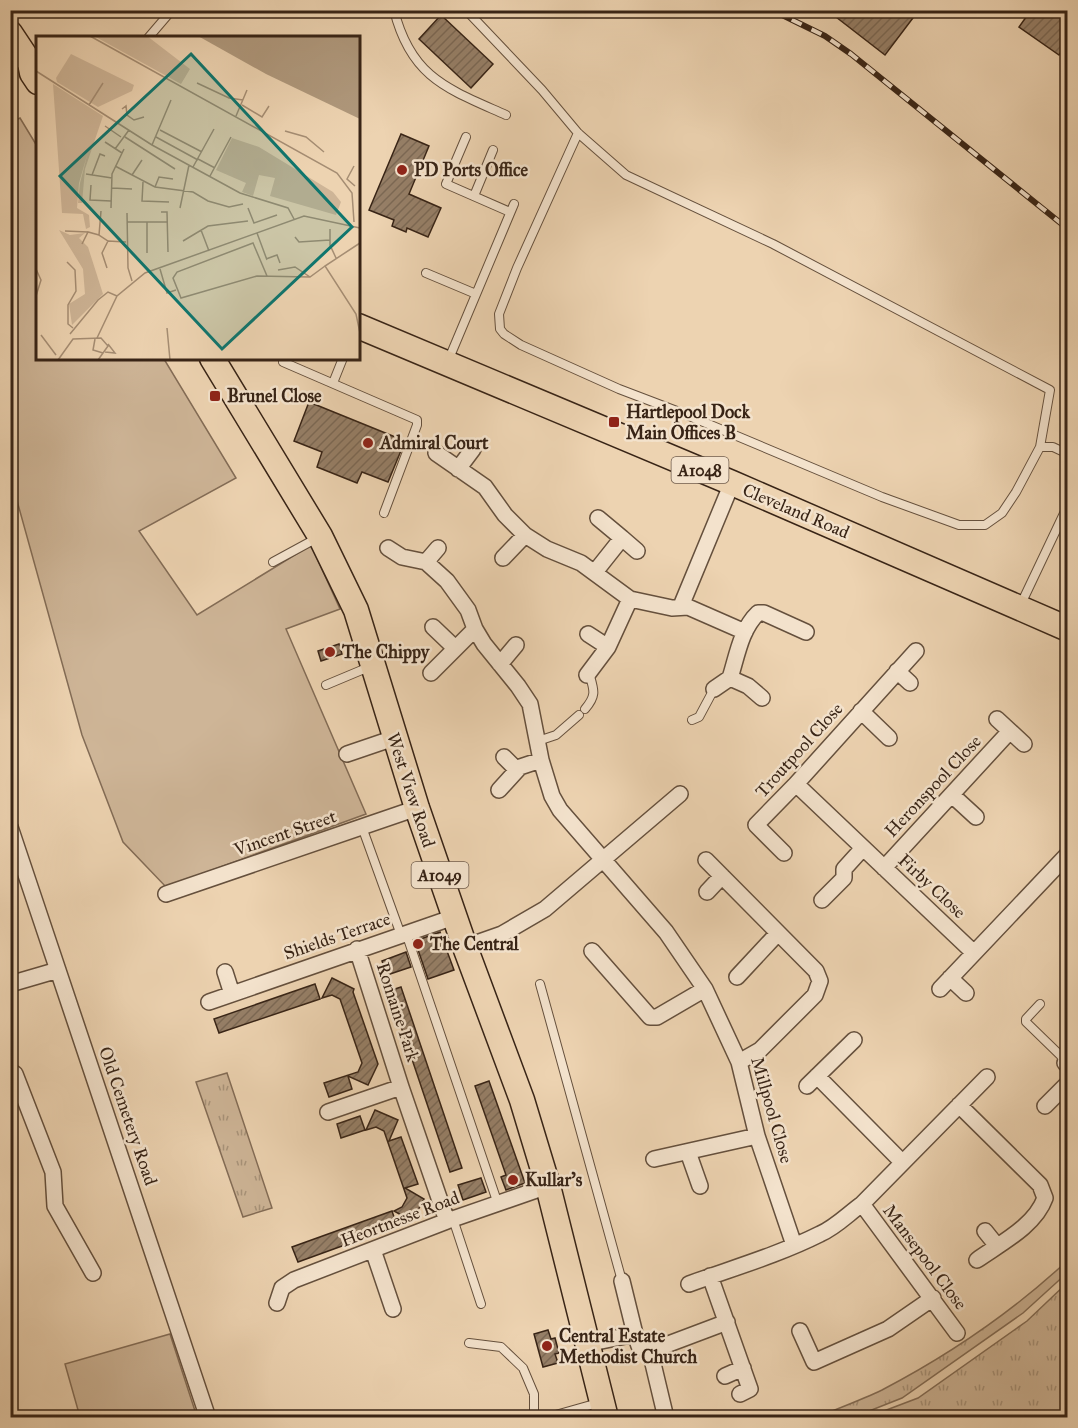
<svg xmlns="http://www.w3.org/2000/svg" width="1078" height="1428" font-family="'IM FELL Great Primer',serif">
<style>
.grass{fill:url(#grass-tufts);stroke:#836c56;stroke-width:1.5}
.park{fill:#ceb597;stroke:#836c56;stroke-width:1.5}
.building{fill:url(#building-hatch);stroke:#382416;stroke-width:1.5}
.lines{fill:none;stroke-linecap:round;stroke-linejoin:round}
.lane-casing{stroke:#65503d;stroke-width:10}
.street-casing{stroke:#65503d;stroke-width:18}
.primary-casing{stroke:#382416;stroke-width:27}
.lane{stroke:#f3e2cc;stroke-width:8}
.street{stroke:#f3e2cc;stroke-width:15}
.primary{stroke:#edd3b1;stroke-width:24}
.rail-casing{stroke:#382416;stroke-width:6}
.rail{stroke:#f3e2cc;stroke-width:4;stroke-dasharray:11;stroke-linecap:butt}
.poi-dot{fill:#8f2418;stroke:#f3e2cc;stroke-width:2}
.labels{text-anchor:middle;stroke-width:5;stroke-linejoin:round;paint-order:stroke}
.shield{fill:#f3e2cc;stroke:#705d4d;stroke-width:1.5}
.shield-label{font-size:16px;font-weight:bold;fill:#382416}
.poi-label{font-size:18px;font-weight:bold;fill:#382416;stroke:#f3e2cc;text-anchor:start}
.street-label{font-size:18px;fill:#382416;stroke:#f3e2cc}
.inset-road{fill:none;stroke:#a58d73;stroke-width:1.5}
.view{fill:#0f766e;fill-opacity:0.15;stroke:#0f766e;stroke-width:3}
.inset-edge{fill:none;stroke:#382416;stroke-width:3}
</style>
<defs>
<pattern id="grass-tufts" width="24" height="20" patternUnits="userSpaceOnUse" patternTransform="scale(1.5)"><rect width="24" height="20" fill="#ceb597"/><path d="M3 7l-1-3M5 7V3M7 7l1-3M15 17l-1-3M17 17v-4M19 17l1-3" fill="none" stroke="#a8937a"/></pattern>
<pattern id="building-hatch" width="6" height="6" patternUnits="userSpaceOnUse" patternTransform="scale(1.5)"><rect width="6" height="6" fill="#967f67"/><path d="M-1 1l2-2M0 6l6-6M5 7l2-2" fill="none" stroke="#7b6854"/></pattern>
</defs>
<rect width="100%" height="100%" fill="#edd3b1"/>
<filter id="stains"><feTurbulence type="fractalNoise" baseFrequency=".00333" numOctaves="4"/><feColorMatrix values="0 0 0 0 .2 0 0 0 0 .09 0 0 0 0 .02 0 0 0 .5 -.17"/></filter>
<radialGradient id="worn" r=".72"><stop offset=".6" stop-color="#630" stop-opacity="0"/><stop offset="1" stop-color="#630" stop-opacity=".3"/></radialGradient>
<path class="grass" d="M227 1073 272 1208 243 1217 196 1082Z
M1067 1261V1273L1023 1313 902 1398 854 1417H818C839 1408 861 1400 882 1390 949 1355 1012 1312 1067 1261Z
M1067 1283V1417H868L918 1398 1027 1321Z"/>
<path class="park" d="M20 118 37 146 38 358 164 359 236 478 139 531 197 615 311 545 340 609 286 629 366 814 166 887 123 842 82 735 11 479 10 123Z
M170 1334 197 1417H80L65 1364Z"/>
<path class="building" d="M827 10H919L885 55Z
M1031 10H1063L1068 13V42L1059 55 1019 27Z
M441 15 493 64 471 88 419 39Z
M401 134 429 146 409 194 441 208 428 237 407 228 406 232 392 226 394 220 369 210Z
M309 402 405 441 388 482 362 472 357 483 317 467 322 452 294 441Z
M339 644 342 654 321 661 318 651Z
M440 932 454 970 428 979 415 941Z
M406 952 411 967 387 975 382 961Z
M332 978 354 989 353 992 378 1064 368 1085 348 1076 352 1089 329 1097 324 1083 358 1072 362 1063 340 999 332 995 322 998Z
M315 984 320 999 219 1033 214 1019Z
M401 987 462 1168 450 1172 389 991Z
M489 1081 525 1183 506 1190 501 1177 506 1175 475 1086Z
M375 1110 398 1120 389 1141 401 1137 418 1184 405 1188 424 1199 412 1221 394 1211 402 1207 407 1198 384 1131 376 1127 366 1130Z
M360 1116 365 1130 341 1138 337 1124Z
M481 1178 486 1192 463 1200 458 1185Z
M392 1211 397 1226 298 1262 292 1247Z
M548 1330 551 1339 555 1338 559 1353 555 1354 558 1363 543 1367 534 1334Z"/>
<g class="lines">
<g class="lane-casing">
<path id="lane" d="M394 10C411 78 448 89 506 115
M466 10 542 90 578 133 626 175 773 244 1050 390 1040 447 1016 492 1002 513 985 525H959L882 497 682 413 619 389 521 345 504 334 500 329 499 314 517 268 578 133
M148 38 172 10
M466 137 446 184 510 212
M474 196 493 150
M426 273 476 294
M448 361 514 204
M283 362 417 420V425L384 513
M333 383 343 358
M1040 447H1053L1068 454
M273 562 319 537
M1021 604 1068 505
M326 685 369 667
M585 709C597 695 594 690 589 673
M692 720 699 717 714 689
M538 741 556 735 579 715
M362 827 401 935
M406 933 498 1204
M540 984 622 1281
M1040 1004 1026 1019V1022L1061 1056 1065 1063
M453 1219 481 1304
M469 1343 501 1347 523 1368 534 1394V1418
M545 1418 598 1403"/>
</g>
<g class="street-casing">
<path id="street" d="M436 453 485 487 505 515 525 535 547 549 581 563 630 599 672 608 688 607 745 632
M458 469 473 449
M622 538 637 551
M388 548 402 557 426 562 447 581 468 610 475 629 484 644 518 686 530 704 541 760 552 796 560 810 666 932 705 989 739 1062 757 1136 794 1245
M503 558 525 535
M426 562 438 548
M595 572 622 538 598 518
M681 606 732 483
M433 627 455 648
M588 634 608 647
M500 664 516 645
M897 671 910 683
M431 673 475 629
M587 675 608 647 630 599
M714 689 730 678
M762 698 748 686 730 678C737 656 741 629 758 613H764L806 632
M861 711 889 738
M997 719 1024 744
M347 754 394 738
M504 757 517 770
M796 784 974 953
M499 790 520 767 541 760
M952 795 976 817
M10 827 208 1418
M784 853 756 825 796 784 916 651
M706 860 816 971 820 981 815 995 760 1050 739 1062
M884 868 1010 731
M707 892 722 876
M166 894 417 808
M822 900 844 878V869L863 848
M465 947 502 934 545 909 680 794
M357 949 401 1087 447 1221
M592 951 650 1017H657L705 989
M225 972 232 994
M737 977 778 933
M950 978 966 993
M10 984 58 970
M940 989 1068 854
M209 1002 454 917
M1065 1063 1068 1066
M10 1071 15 1074 53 1172 55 1206 93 1273
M817 1076 902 1162
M807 1086 854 1040
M959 1105 1040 1185 1045 1198C1035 1226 1001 1243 977 1260
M1045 1106 1068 1083
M328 1112 401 1087
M688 1152 700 1186
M654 1159 757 1136
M862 1204 957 1333
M985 1231 997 1246
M373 1250 393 1309
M710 1276 750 1389 740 1394
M622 1281 635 1334
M689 1284C733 1268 778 1255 820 1234 836 1227 848 1214 862 1204L987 1077
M277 1303 282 1288 294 1280 447 1221 548 1186
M800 1331 814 1362 888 1329 933 1298
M587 1344 635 1334 639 1346 650 1351 727 1322
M650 1351 666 1418
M725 1376 743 1368"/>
</g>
<g class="primary-casing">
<path id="primary" d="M10 33 30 63 32 73 38 82
M358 326 732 483 1068 629
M212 358 320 536 356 610 417 808 465 947 522 1100 548 1186 606 1418"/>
</g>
<use href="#lane" class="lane"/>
<use href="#street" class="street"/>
<use href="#primary" class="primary"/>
<g class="rail-casing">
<path id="rail" d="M772 10 825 36 851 54 1068 229"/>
</g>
<use href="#rail" class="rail"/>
</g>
<g class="poi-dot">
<circle cx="402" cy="170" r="6"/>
<rect x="209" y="390" width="12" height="12" rx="3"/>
<rect x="608" y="416" width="12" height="12" rx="3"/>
<circle cx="368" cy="443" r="6"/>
<circle cx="330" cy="652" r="6"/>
<circle cx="418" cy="944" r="6"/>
<circle cx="513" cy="1180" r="6"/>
<circle cx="547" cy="1346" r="6"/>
</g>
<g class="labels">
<g class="shield">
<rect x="671.5" y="457" width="57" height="26" rx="4.5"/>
<rect x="411.5" y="862" width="57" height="26" rx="4.5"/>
</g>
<g class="shield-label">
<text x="700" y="476">A1048</text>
<text x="440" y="881">A1049</text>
</g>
<g class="poi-label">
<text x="414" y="176">PD Ports Office</text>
<text x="227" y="402">Brunel Close</text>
<text x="626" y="418">Hartlepool Dock<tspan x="626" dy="21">Main Offices B</tspan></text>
<text x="380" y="449">Admiral Court</text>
<text x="342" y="658">The Chippy</text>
<text x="430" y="950">The Central</text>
<text x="525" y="1186">Kullar's</text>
<text x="559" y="1342">Central Estate<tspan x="559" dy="21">Methodist Church</tspan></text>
</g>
<g class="street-label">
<text transform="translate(796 511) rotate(23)" y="6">Cleveland Road</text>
<text transform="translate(799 750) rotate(-48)" y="6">Troutpool Close</text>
<text transform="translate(933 786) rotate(-47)" y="6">Heronspool Close</text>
<text transform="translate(411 790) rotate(72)" y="6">West View Road</text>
<text transform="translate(285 833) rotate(-19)" y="6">Vincent Street</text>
<text transform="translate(932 886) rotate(43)" y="6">Firby Close</text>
<text transform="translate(337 936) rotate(-19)" y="6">Shields Terrace</text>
<text transform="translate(398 1012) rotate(72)" y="6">Romaine Park</text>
<text transform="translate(772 1110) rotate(74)" y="6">Millpool Close</text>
<text transform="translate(128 1116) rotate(71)" y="6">Old Cemetery Road</text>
<text transform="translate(400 1219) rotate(-21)" y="6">Heortnesse Road</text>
<text transform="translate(925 1257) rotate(53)" y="6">Mansepool Close</text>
</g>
</g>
<g transform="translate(36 36)">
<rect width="324" height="324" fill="#edd3b1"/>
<path d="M17 48 67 80 49 133 46 167H42L44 147 52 116 43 147 41 172 53 179 54 191 50 193 47 178 26 177ZM23 194 34 199 49 197 43 202 52 211 67 258 36 289 33 268 49 258 47 233Z" fill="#ceb597"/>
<path d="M58 0H111L154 33 145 48ZM35 18 98 49 96 55 62 71 21 46 20 42ZM25 60 63 81 52 114 28 104ZM196 102 223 111 297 156 305 166 300 179 234 160 239 142 223 139 217 160 206 156 210 147 180 134Z" fill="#ceb597"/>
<path d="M162 0H324V83L230 38Z" fill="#af987c"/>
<path class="inset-road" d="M54 0 301 137 316 157 318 186M0 35 116 109 204 157 252 172 258 183M161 47 193 62 207 64M53 69 67 47M206 69 226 81 233 70M86 73 90 70 91 79 98 84 108 81M200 80 211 54M69 90 85 101M124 94 166 116M249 95 270 101 288 116M89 101 139 133M120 101 162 124M69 106 86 117M116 109 135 64M79 113 93 94M162 123 179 132M79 130 119 151 157 156 172 165 193 171 207 168M318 130 311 143 319 150M157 131 178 93M50 138 76 142M56 139 64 118 69 120M96 139 106 124M174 140 195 101M107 146 106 165 133 166M55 149 54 164 75 165M119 151 123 141 137 143M76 152 96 153M75 172 76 138 88 113M144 172 153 129M212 172 218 187 241 179M65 175 63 199 72 205 90 206M125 176H131L132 216M91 177 92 232 96 245M91 186H131M111 186V217M294 193V209L300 222M165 194 173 215M29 195 52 196M221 197 231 224M259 201 263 206 294 204M147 205 172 190 212 185M324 207 289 230 320 278 324 297M46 208 52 196 63 199M230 223 241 219 244 227M31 226 39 234 40 255 32 269V288L37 292M71 232 66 217 72 205M0 233 5 244 0 260M124 233 131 257 140 254M242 234 259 231 274 241M231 240 217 207 141 236 137 242 145 262 221 240 274 241 289 230M131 292 134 324M34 298 62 264 72 256 81 260M5 299 20 319M61 302 81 260 109 237 268 180 324 192M59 303 57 314 67 317M69 316 79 317 72 308M22 324 37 303 65 302 72 310 62 324"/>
<path class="view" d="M155 18 316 191 186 313 24 140Z"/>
<rect width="324" height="324" class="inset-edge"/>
</g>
<rect width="1078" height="1428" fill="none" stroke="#edd3b1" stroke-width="36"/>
<rect x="12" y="12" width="1054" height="1404" fill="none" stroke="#382416" stroke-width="3"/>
<rect x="18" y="18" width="1042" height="1392" fill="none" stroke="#382416" stroke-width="1.5"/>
<rect width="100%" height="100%" filter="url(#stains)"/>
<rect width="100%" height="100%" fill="url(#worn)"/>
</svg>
